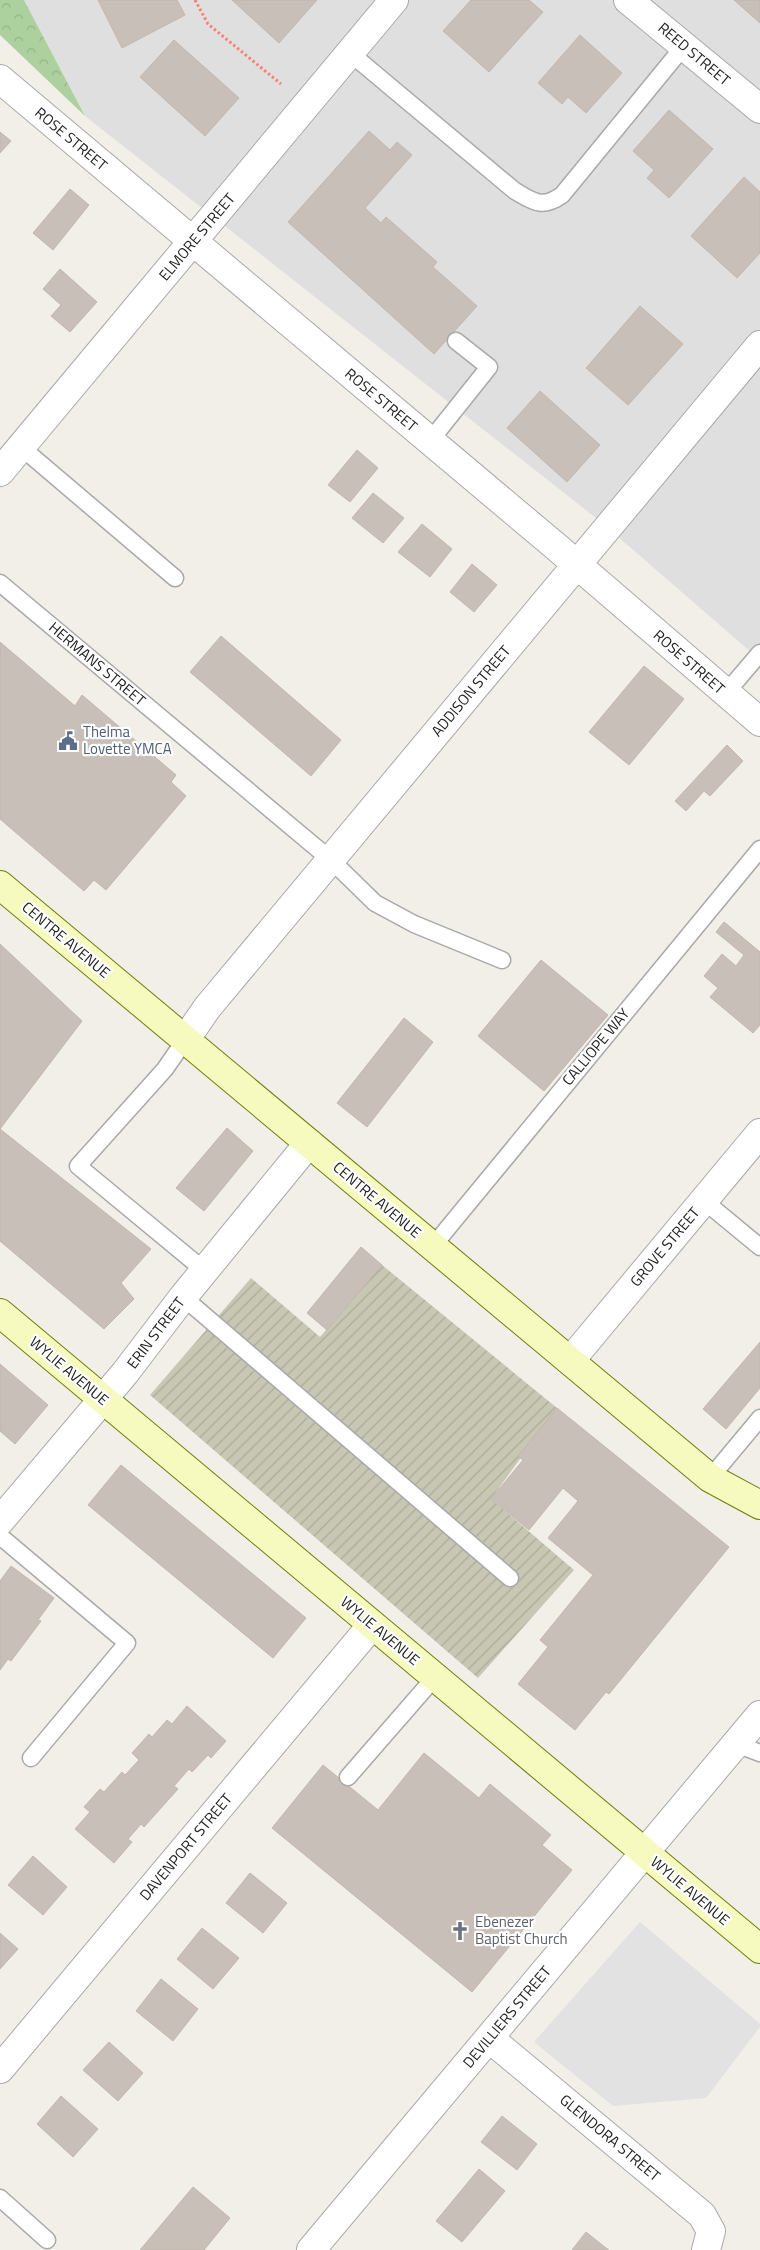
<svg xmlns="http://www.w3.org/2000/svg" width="760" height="2250" font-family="'Titillium Web',sans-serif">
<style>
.residential{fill:#e0dfdf}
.construction{fill:url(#construction-furrows)}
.forest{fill:url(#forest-crowns)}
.parking{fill:#e2e2e2}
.building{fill:#c7bfb8;stroke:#c4b6ab}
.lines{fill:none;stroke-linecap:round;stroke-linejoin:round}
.lane-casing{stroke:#a9a9a9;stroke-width:19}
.street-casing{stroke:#a9a9a9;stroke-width:30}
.secondary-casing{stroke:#707d05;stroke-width:30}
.path{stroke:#fa8072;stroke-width:3;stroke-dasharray:2.5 2.5;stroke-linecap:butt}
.lane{stroke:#fff;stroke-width:16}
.street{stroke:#fff;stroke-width:28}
.secondary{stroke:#f7fabf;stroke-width:28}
.labels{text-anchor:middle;stroke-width:4.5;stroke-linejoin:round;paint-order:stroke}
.street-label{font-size:15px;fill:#222;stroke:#fff}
.service-label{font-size:15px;fill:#4e5e75;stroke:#fff;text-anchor:start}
.worship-label{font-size:15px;fill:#5b616d;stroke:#fff;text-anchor:start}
</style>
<defs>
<pattern id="construction-furrows" width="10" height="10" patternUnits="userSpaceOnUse" patternTransform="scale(1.25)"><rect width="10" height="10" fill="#c7c7b4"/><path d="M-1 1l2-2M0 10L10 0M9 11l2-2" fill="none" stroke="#abab9a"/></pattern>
<pattern id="forest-crowns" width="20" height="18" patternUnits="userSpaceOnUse" patternTransform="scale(1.25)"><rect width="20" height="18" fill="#add19e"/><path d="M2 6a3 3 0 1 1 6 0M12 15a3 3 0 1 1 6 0" fill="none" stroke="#95b388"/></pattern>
</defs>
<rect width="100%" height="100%" fill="#f2efe9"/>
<path class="residential" d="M24 0H760V660L601 522 85 116Z"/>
<path class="construction" d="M382 1265 557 1408 491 1499 574 1570 478 1678 150 1395 251 1278 320 1337Z"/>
<path class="forest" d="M0 0H24L85 116 0 35Z"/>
<path class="parking" d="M640 1922 760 2024V2027L706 2098 613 2106 534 2042Z"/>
<path class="building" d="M98 0H177L185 15 122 48Z
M232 0H317L279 43Z
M471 0H529L543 12 489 72 443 31Z
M734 0H760V23Z
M580 35 622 73 586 113 568 97 562 104 538 83Z
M174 40 239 98 205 136 140 77Z
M669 110 713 149 669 198 647 178 654 170 633 151Z
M369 131 390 150 397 142 412 155 365 208 381 223 386 217 437 262 433 267 477 306 434 354 288 222Z
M0 132 11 141 0 153Z
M744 177 760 192V253L737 278 691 236Z
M70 189 89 205 53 250 33 233Z
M60 269 97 302 70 332 51 316 61 305 43 289Z
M640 306 683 344 628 405 586 368Z
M540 391 600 445 567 482 507 428Z
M357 450 378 468 350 502 328 485Z
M373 493 404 518 383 543 352 518Z
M422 524 452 549 430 577 398 552Z
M472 564 497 585 474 612 450 592Z
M221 636 341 740 311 776 190 672Z
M0 642 75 706 82 695 176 775 171 782 186 796 106 890 94 880 84 891 0 819Z
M644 666 684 699 629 765 589 732Z
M727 745 743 761 710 796 704 791 686 811 675 801Z
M724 922 760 952V1025L753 1033 710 997 718 988 704 976 722 954 736 966 744 955 716 932Z
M0 944 82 1021 0 1129Z
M541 960 608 1015 544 1091 478 1036Z
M404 1018 433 1042 367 1127 337 1103Z
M227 1128 253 1151 204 1211 176 1188Z
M0 1129 151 1249 121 1283 134 1299 104 1329 0 1241Z
M361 1247 382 1265 327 1330 307 1313Z
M760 1342V1388L726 1429 703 1409Z
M0 1364 48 1405 15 1444 0 1431Z
M557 1408 729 1547 609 1694 606 1692 575 1730 518 1684 548 1647 540 1640 593 1575 548 1538 578 1501 563 1488 529 1530 491 1499 523 1460 518 1456Z
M121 1465 306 1618 273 1658 88 1505Z
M11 1566 54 1598 38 1620 41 1621 11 1661 8 1659 0 1670V1581Z
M187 1706 226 1741 211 1758 208 1755 192 1772 189 1769 174 1786 178 1789 144 1827 141 1824 128 1839 132 1842 114 1863 75 1829 90 1812 84 1807 100 1789 104 1792 122 1772 125 1775 139 1760 132 1753 149 1734 152 1737 167 1720 172 1724Z
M424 1753 479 1798 490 1784 551 1835 542 1845 572 1870 472 1992 272 1828 323 1765 378 1810Z
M33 1856 67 1887 43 1915 8 1885Z
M250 1873 287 1903 263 1933 226 1903Z
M202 1928 239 1958 213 1989 177 1959Z
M0 1933 18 1949 0 1969Z
M161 1979 198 2009 173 2041 136 2011Z
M109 2042 143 2073 118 2101 83 2070Z
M61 2096 98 2129 73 2157 37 2124Z
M502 2116 537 2144 517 2170 481 2142Z
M479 2169 505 2191 462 2242 436 2221Z
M193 2187 230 2218 204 2250H140Z
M586 2232 606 2248 609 2250H572Z"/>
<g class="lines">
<g class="lane-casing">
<path id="lane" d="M350 53 515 191C534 202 542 209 562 195L684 46
M430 441 489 367 456 341
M21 447 175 578
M0 583 331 860 375 903 414 924 502 960
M725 694 760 653
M185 1040 165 1069 78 1166 205 1271
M703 1200 760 1247
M433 1246 760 849
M183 1297 510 1578
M710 1478 760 1418
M0 1536 127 1643 31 1758
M736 1744 760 1753
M348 1777 435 1677
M0 2198 47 2240"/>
</g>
<g class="street-casing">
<path id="street" d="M628 0 760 109
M0 79 560 550 760 722
M0 472 394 0
M185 1040 207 1008 760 345
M570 1361 760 1133
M0 1521 125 1373 183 1297 309 1143
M489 2038 702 2215 711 2231 706 2250
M0 2069 372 1625
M311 2250 760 1715"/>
</g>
<g class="secondary-casing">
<path id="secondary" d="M0 885 710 1478 760 1505
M0 1313 760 1949"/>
</g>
<path class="path" d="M195 0 208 24 281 84"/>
<use href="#lane" class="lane"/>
<use href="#street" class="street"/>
<use href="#secondary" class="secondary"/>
</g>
<defs>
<g id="civic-bare" transform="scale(1.5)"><path d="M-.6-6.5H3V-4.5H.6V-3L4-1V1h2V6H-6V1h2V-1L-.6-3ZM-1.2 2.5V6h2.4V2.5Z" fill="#5c6f8a" stroke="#fff" stroke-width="2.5" paint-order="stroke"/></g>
<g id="church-bare" transform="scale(1.5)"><path d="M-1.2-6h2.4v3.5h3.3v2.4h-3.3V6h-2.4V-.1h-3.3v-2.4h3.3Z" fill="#6b7280" stroke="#fff" stroke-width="2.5" paint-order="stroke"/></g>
</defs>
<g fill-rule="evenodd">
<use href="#civic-bare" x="68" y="741"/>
<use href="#church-bare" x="460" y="1931"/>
</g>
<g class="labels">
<g class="street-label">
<text transform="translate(694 54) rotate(40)" y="5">REED STREET</text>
<text transform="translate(71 139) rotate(40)" y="5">ROSE STREET</text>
<text transform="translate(197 237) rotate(-50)" y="5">ELMORE STREET</text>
<text transform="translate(381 400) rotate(40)" y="5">ROSE STREET</text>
<text transform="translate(689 662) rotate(41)" y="5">ROSE STREET</text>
<text transform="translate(97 664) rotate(40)" y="5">HERMANS STREET</text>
<text transform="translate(471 691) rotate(-50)" y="5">ADDISON STREET</text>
<text transform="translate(66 940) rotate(40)" y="5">CENTRE AVENUE</text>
<text transform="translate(596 1047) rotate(-50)" y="5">CALLIOPE WAY</text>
<text transform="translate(377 1200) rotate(40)" y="5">CENTRE AVENUE</text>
<text transform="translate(665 1247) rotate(-50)" y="5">GROVE STREET</text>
<text transform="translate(156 1333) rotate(-53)" y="5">ERIN STREET</text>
<text transform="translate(69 1371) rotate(40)" y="5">WYLIE AVENUE</text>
<text transform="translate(380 1631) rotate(40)" y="5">WYLIE AVENUE</text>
<text transform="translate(186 1847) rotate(-50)" y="5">DAVENPORT STREET</text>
<text transform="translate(690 1891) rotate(40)" y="5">WYLIE AVENUE</text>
<text transform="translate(507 2017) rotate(-50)" y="5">DEVILLIERS STREET</text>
<text transform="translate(610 2138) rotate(40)" y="5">GLENDORA STREET</text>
</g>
<g class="service-label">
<text x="83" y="737">Thelma<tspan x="83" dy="17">Lovette YMCA</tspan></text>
</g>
<g class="worship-label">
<text x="475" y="1927">Ebenezer<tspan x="475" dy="17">Baptist Church</tspan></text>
</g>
</g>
</svg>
